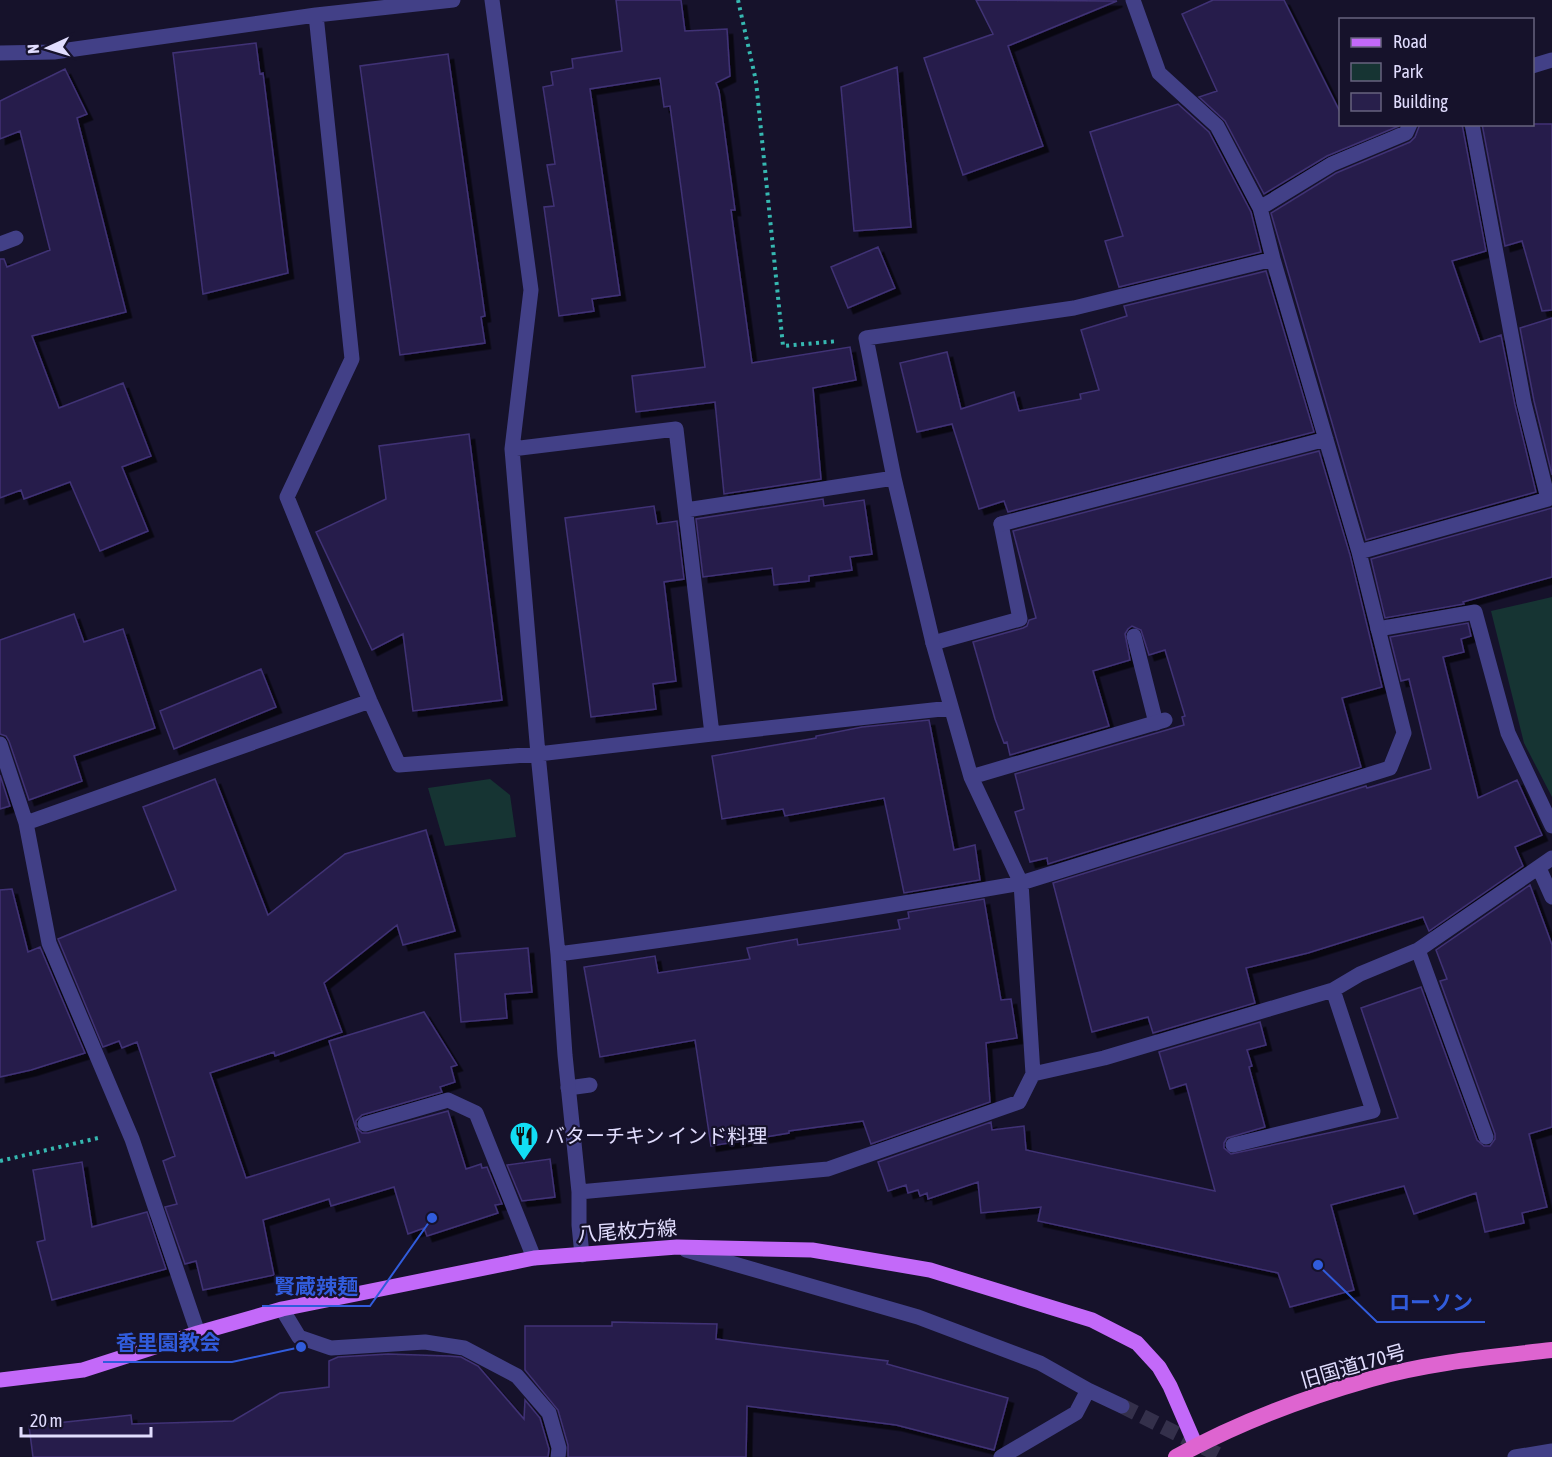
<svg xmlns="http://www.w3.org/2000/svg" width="1552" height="1457" font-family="'Asap Condensed','Noto Sans JP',sans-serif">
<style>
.green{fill:#163433}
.building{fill:#281f4b;stroke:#403276;stroke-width:1.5;filter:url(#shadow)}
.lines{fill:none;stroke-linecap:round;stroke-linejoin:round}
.minor-tunnel{stroke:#34304b;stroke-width:15;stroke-dasharray:15 8;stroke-linecap:butt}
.path{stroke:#36b8b1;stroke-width:4;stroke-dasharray:3 4.5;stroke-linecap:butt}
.service{stroke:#424087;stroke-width:15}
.minor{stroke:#424087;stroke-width:15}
.primary{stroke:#c369f9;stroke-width:15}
.trunk{stroke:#de64d0;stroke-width:16}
.labels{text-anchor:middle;stroke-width:4.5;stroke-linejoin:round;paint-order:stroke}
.poi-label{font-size:20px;fill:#e1ddfe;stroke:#16122b;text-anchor:start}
.street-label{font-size:20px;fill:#e1ddfe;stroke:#16122b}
.leader{fill:none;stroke:#315cdc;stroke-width:2}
.callout-dot{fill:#315cdc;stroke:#16122b;stroke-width:2}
.callout-label{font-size:21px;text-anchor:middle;font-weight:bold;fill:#315cdc;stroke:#16122b;stroke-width:4.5;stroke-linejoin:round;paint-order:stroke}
</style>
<defs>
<filter id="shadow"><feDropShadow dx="5.5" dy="5.5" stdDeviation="0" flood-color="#0009"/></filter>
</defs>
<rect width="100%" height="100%" fill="#16122b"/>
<path class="green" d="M1552 597V797L1524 743 1491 611Z
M490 779 510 795 516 837 445 846 428 788Z"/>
<path class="building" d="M616 0H681L685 31 727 29 730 76 716 83 719 91 735 210H731L752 363 850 347 856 380 813 388 821 479 724 494 715 402 636 412 632 376 705 367 670 106 664 107 660 78 590 89 620 295 592 299 594 311 559 316 544 207 554 206 547 165 555 164 543 87 553 85 551 72 573 68 572 59 622 51Z
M976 0 1117 1 1008 46 1043 146 963 175 924 58 993 34Z
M1213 0H1284L1341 114V124L1399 126 1327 156 1264 194 1225 121 1199 97 1217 91 1182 14Z
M256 43 260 74 263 73 288 273 203 294 173 53Z
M448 54 485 316 481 317 485 343 400 355 360 66Z
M897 67 911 227 854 231 841 87Z
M65 69 87 114 77 118 126 312 32 336 59 408 123 383 151 456 122 467 148 531 100 551 70 482 24 499 21 490 0 498V259H4L7 267 50 250 20 131 0 139V101Z
M1178 104 1209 132 1251 212 1261 252 1119 287 1105 241 1123 236 1090 132Z
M1420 124H1462L1486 251 1452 261 1480 342 1501 335 1515 405 1536 492 1366 540 1271 213 1336 173 1410 142 1415 137Z
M1482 124H1552V310L1542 311 1522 241 1505 246Z
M878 247 895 288 848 308 831 267Z
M1266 271 1314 432 1008 512 1004 501 979 509 952 424 917 432 900 363 947 352 961 409 1014 392 1019 411 1081 399 1080 394 1099 390 1081 330 1127 316 1124 306Z
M1552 318V475L1534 401 1520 328Z
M469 434 502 700 413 711 403 634 372 650 316 532 386 499 379 446Z
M1319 451 1350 555 1382 687 1342 698 1361 767 1048 864 1047 858 1030 862 1015 812 1024 809 1015 774 1184 725 1182 717 1185 716 1165 650 1149 655 1141 630 1132 626 1128 629 1125 634 1130 660 1093 671 1109 726 1010 755 1007 742 1004 743 995 719 973 642 1023 628 1027 626 1029 620 1036 618 1013 531Z
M823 499 824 506 864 500 872 554 850 557 852 570 809 576V581L774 585 772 568 703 577 696 519Z
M654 506 657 524 677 521 684 579 664 582 676 681 653 684 656 709 591 717 565 518Z
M1552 508V577L1463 602 1464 604 1385 618 1371 559Z
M74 614 84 642 123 629 155 728 74 756 82 781 29 800 9 741 6 736 0 734V640Z
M1468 623 1471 636 1461 639 1464 652 1443 657 1478 798 1517 780 1542 835 1515 847 1523 866 1429 931 1423 917 1308 953 1246 968 1255 1003 1153 1033 1148 1017 1092 1032 1053 883 1366 786 1367 788 1431 769 1409 679 1401 681 1390 637Z
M261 669 276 707 174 749 160 711Z
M929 720 954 850 975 845 980 880 904 893 884 798 785 816 783 809 722 819 712 756 816 738V736L862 727Z
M0 775 10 806 0 809Z
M215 779 268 915 345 854 426 830 455 931 403 945 397 925 324 983 342 1032 275 1056 274 1052 210 1073 246 1178 360 1142 329 1041 424 1012 457 1065 451 1067 455 1082 440 1087 442 1092 362 1115 356 1121V1127L362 1133H368L448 1111 466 1169 481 1164 482 1168 487 1167 502 1204 495 1205 498 1213 427 1236 424 1228 408 1234 394 1187 331 1206 329 1199 263 1220 274 1275 203 1290 196 1261 185 1264 165 1207 177 1204 163 1161 175 1156 137 1042 122 1048 119 1041 103 1047 58 939 176 890 143 807Z
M1530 885 1552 945V1127L1529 1134 1547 1207 1522 1213 1524 1223 1485 1232 1476 1193 1414 1214 1404 1186 1331 1205 1354 1290 1290 1307 1278 1273 1038 1221 1041 1207 981 1213 978 1182 928 1199 927 1193 920 1196 918 1190 908 1193 906 1185 888 1191 878 1162 991 1122 992 1130 1024 1126 1026 1150 1215 1191 1186 1084 1170 1089 1159 1052 1260 1022 1266 1045 1247 1050 1252 1066 1249 1067 1265 1127 1227 1138 1224 1143V1148L1231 1154 1398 1118 1361 1008 1421 987 1477 1140 1484 1146H1490L1495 1139V1134L1440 981 1447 979 1436 950Z
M12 889 28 952 40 947 85 1053 31 1070 0 1077V890Z
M984 899 1001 1000 1011 999 1017 1038 986 1043 990 1102 871 1144 863 1121 789 1131V1133L711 1146 695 1040 600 1057 584 967 655 956 658 973 750 959 747 948 797 939 798 945 900 929 898 920 909 918 908 912Z
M528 948 532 992 505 994 507 1018 461 1022 455 954Z
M550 1159 555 1197 522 1201 507 1165Z
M82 1162 92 1227 147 1212 166 1269 52 1300 37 1242 45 1240 33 1170Z
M612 1322 717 1324 716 1339 888 1361 887 1364 1008 1398 994 1450 896 1425 747 1406 746 1457H568V1445L558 1410 525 1370V1326H612Z
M388 1354 449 1356 461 1357 478 1366 524 1419 525 1400 540 1418 549 1449 548 1457H33L29 1426 131 1415 132 1424 233 1421 280 1393 329 1387V1361L338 1357Z"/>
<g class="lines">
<path class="minor-tunnel" d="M1122 1406 1223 1457"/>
<path class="path" d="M738 0 756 81 783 346 838 341
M0 1161 98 1138"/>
<path class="service" d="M0 244 16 238
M1378 629 1475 612 1508 733 1552 826
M1134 636 1156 723
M933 643 1020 619 1001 524
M568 1088 590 1085
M365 1124 448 1100 476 1113 534 1258
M282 1309 299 1337 331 1348 425 1342 464 1348 517 1376 549 1413 559 1448 558 1457"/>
<path class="minor" d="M453 0 316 15 352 359 287 497 370 701 399 765 538 754 712 734 676 429 512 449
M492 0 531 290 512 449 538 754 558 954 565 1055 579 1192
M1133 0 1159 73 1217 126 1260 208 1273 259 1359 552 1548 499 1524 403 1472 124
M0 53 54 52 316 15
M1532 66 1552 60
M1260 208 1332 164 1406 133 1410 124
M686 510 894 478 866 338 1074 308 1273 259
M1001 524 1326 439
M712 734 951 708
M0 744 26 823 49 943 132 1139 198 1333
M971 777 1165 720
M26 823 370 701
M1539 868 1552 897
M1418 950 1486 1137
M558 954C713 934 867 910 1021 883L971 777 933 643 894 478
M1033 1074 1021 883 1390 768 1404 733 1359 552
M1233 1145 1373 1111 1333 990
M686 1250 918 1317 1040 1363 1088 1390 1076 1413 1001 1457
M582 1255 579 1225V1192L828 1169 1019 1102 1033 1074 1104 1058 1333 990 1360 974 1418 950 1552 858
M1088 1390 1122 1406
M1515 1457 1552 1451"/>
<path class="primary" d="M0 1380 83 1370 198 1333 282 1309 534 1258 677 1247 812 1250 930 1270 1092 1320 1137 1343 1159 1367 1170 1386 1196 1446"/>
<path class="trunk" d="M1176 1457C1237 1423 1304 1398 1371 1379 1430 1362 1492 1357 1552 1350"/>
</g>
<defs>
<g id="restaurant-pin" transform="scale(1.5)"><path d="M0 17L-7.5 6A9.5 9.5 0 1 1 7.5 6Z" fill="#12def5" stroke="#16122b"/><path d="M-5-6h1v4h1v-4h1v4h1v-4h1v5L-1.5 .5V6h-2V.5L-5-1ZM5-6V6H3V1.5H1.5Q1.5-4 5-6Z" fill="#111"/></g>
</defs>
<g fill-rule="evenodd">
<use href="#restaurant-pin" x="524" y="1136"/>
</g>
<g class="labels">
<g class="poi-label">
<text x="545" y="1143">バターチキン インド料理</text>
</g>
<g class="street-label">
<text transform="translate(627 1231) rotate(-4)" y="7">八尾枚方線</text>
<text transform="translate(1353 1366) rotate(-16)" y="7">旧国道170号</text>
</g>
</g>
<path class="leader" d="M432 1218L370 1306H262M1318 1265L1377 1322H1485M301 1347L232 1362H103"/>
<g class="callout-dot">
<circle cx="432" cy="1218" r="6"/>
<circle cx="1318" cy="1265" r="6"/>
<circle cx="301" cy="1347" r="6"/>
</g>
<g class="callout-label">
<text x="316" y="1294">賢蔵辣麺</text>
<text x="1431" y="1310">ローソン</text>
<text x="168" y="1350">香里園教会</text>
</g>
<rect x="1339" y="18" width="195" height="108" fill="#16122b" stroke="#67637f" stroke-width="1.5"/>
<rect x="1351" y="38" width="30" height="9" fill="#c369f9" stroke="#67637f" stroke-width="1.5"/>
<text x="1393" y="48" font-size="18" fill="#e1ddfe">Road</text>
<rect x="1351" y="63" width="30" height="18" fill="#163433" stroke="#67637f" stroke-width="1.5"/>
<text x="1393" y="78" font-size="18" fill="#e1ddfe">Park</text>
<rect x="1351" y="93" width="30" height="18" fill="#281f4b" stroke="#67637f" stroke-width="1.5"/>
<text x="1393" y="108" font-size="18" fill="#e1ddfe">Building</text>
<g transform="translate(48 48) rotate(266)" stroke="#16122b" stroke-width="4.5" paint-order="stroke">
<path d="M0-4.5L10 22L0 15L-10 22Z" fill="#e1ddfe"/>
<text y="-9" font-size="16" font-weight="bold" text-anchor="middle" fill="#e1ddfe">N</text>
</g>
<path d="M21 1427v9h130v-9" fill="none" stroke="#e1ddfe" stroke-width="3"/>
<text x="30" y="1427" font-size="18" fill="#e1ddfe" stroke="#16122b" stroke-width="4.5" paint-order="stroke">20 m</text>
</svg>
